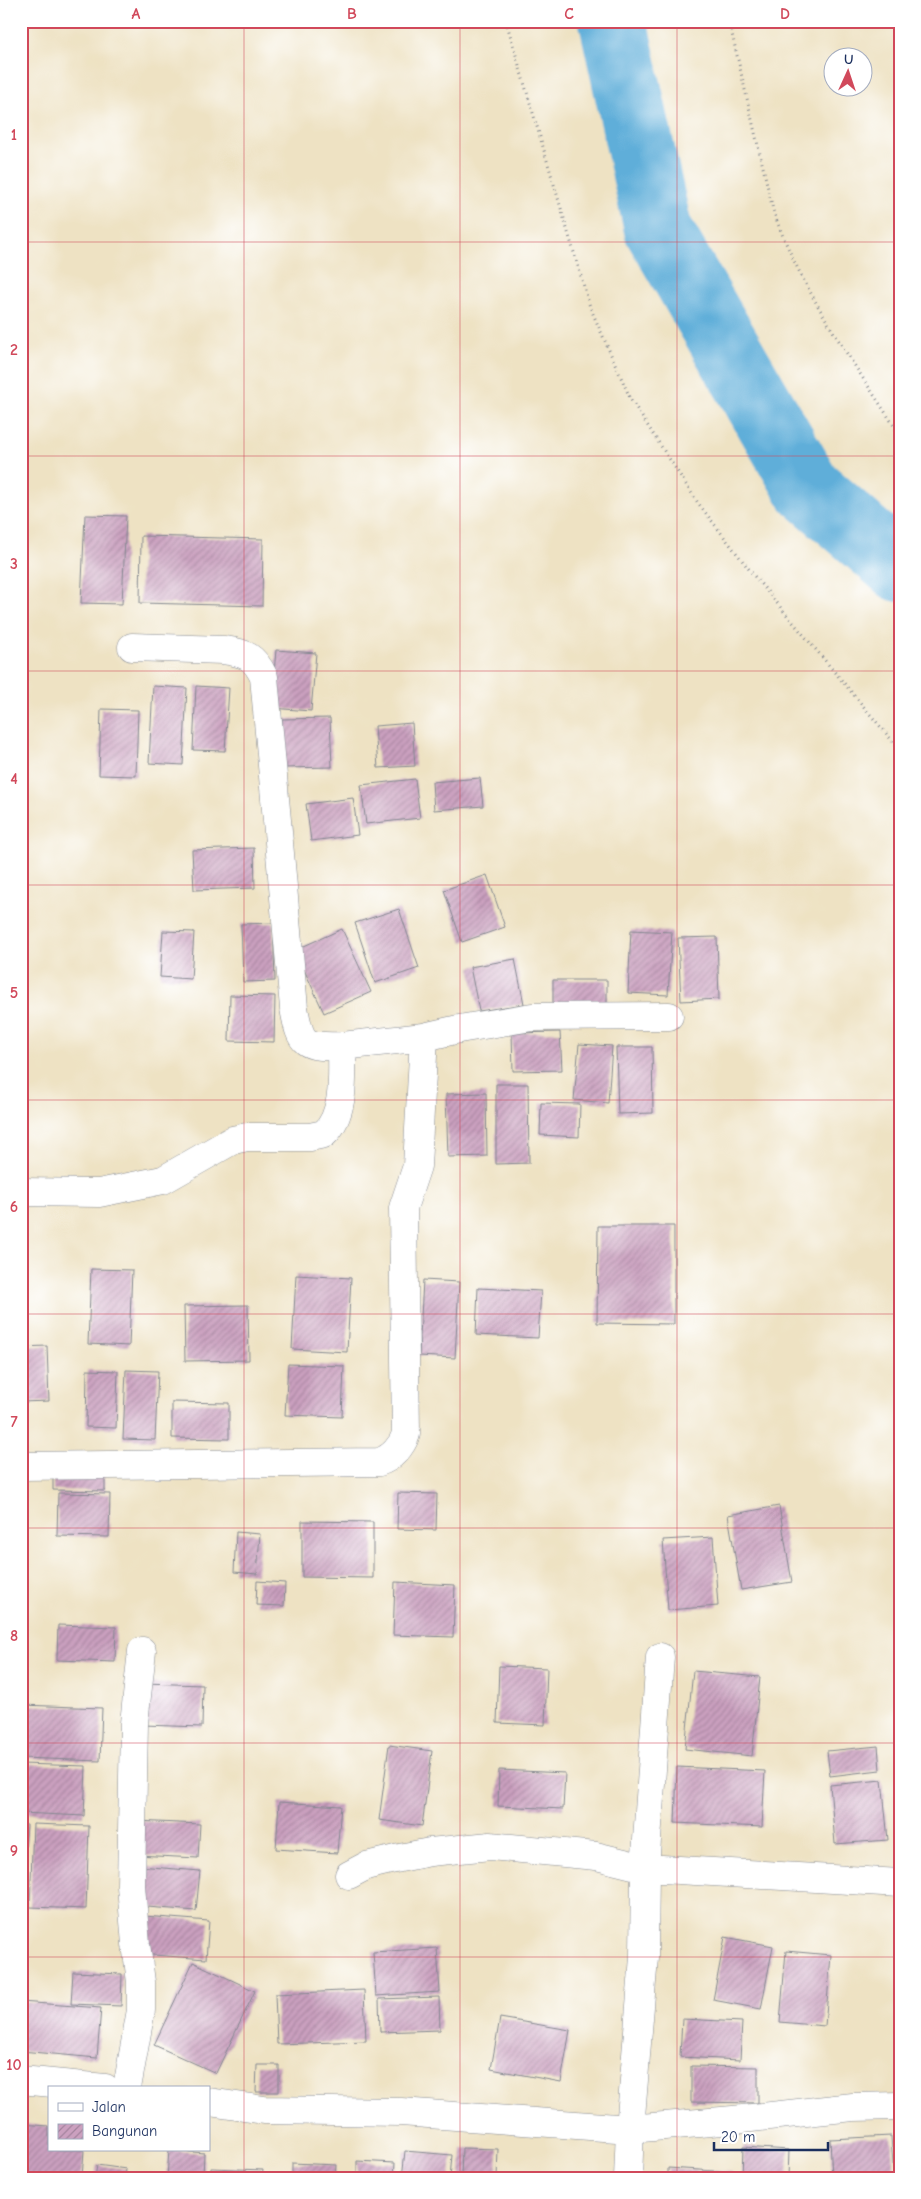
<svg xmlns="http://www.w3.org/2000/svg" width="921" height="2199" font-family="'Comic Neue',sans-serif">
<style>
.lines{fill:none;stroke-linecap:round;stroke-linejoin:round}
.river{stroke:#5faed9;stroke-width:68}
.building{fill:url(#building-hatch)}
.minor-casing{stroke:#848890;stroke-width:29}
.path{stroke:#848890;stroke-width:3;stroke-dasharray:1 4;stroke-linecap:butt}
.minor{stroke:#fff;stroke-width:28}
.grid{fill:none;stroke:#d1495b;stroke-width:1;stroke-opacity:0.55}
.neatline{fill:none;stroke:#d1495b;stroke-width:2}
.grid-label{font-size:16px;text-anchor:middle;font-weight:bold;fill:#d1495b}
</style>
<defs>
<pattern id="building-hatch" width="6" height="6" patternUnits="userSpaceOnUse" patternTransform="scale(1.25)"><rect width="6" height="6" fill="#cba0bf"/><path d="M-1 1l2-2M0 6l6-6M5 7l2-2" fill="none" stroke="#a4839e"/></pattern>
</defs>
<rect width="100%" height="100%" fill="#fff"/>
<filter id="ink" filterUnits="userSpaceOnUse"><feTurbulence type="fractalNoise" baseFrequency=".02" numOctaves="2"/><feDisplacementMap in="SourceGraphic" scale="10" xChannelSelector="R" yChannelSelector="G"/><feConvolveMatrix kernelMatrix="1 2 1 2 8 2 1 2 1" color-interpolation-filters="sRGB"/></filter>
<filter id="wash" filterUnits="userSpaceOnUse"><feTurbulence type="fractalNoise" baseFrequency=".0096" numOctaves="4" result="noise"/><feDisplacementMap in="SourceGraphic" scale="20" xChannelSelector="R" yChannelSelector="G"/><feGaussianBlur stdDeviation="1.12" result="paint"/><feColorMatrix in="noise" values="0 0 0 0 0 0 0 0 0 0 0 0 0 0 0 0 0 1.4 0 .05"/><feComposite in="paint" operator="in"/></filter>
<g filter="url(#wash)">
<rect width="100%" height="100%" fill="#eee2c3"/>
<g class="lines">
<path class="river" d="M613 21 658 229 808 488 900 568"/>
</g>
<g id="blocks">
<path class="building" d="M85 515 126 516 122 604 81 603Z
M141 536 263 539 262 606 140 603Z
M276 650 316 653 311 711 271 708Z
M153 686 187 688 183 765 149 763Z
M196 686 229 688 225 751 193 750Z
M101 709 138 710 136 776 99 775Z
M330 718 332 767 283 768 282 719Z
M412 723 415 766 378 768 375 726Z
M480 778 483 806 434 810 432 782Z
M415 779 420 818 366 824 361 785Z
M353 798 358 835 311 841 306 804Z
M254 848 255 888 194 890 192 850Z
M487 875 505 927 462 942 444 890Z
M399 909 419 968 375 983 355 923Z
M273 923 275 981 243 982 241 924Z
M342 929 371 992 324 1013 295 950Z
M631 930 672 932 668 995 628 993Z
M163 931 194 932 191 979 160 977Z
M717 937 719 999 681 1001 678 938Z
M515 959 524 1004 479 1011 470 967Z
M553 980H607V1013H553Z
M230 995 275 996 274 1042 229 1041Z
M560 1032 562 1070 513 1071 512 1033Z
M579 1044 612 1046 608 1103 574 1100Z
M616 1047H652L653 1113 618 1114Z
M496 1084H528L529 1163 496 1164Z
M486 1093 487 1156 448 1157 446 1094Z
M541 1103 580 1104 579 1137 540 1135Z
M598 1226H674V1324L597 1323Z
M91 1269 132 1270 129 1346 88 1344Z
M296 1275 351 1278 347 1352 292 1349Z
M423 1280 459 1282 455 1358 419 1356Z
M21 1283H26V1320H21Z
M478 1288 541 1291 538 1338 476 1335Z
M248 1305 249 1360 185 1361 184 1306Z
M47 1346 49 1401 21 1402V1347Z
M288 1364 344 1366 342 1417 285 1415Z
M87 1370 118 1371 116 1428 86 1427Z
M126 1370 158 1371 155 1440 123 1439Z
M172 1402 229 1403V1439L172 1438Z
M53 1470 105 1471V1491L53 1490Z
M58 1493 110 1494 109 1537 57 1536Z
M398 1493 437 1494 436 1530 397 1529Z
M779 1506 792 1582 741 1590 728 1515Z
M302 1521 373 1522V1578L302 1577Z
M236 1532 260 1534 257 1574 234 1572Z
M713 1537 718 1606 668 1610 663 1540Z
M257 1581 285 1583 284 1606 256 1605Z
M395 1582 455 1585 453 1637 393 1635Z
M58 1625 116 1627 115 1662 57 1660Z
M499 1666 547 1668 545 1725 497 1723Z
M693 1671 760 1677 752 1756 685 1749Z
M144 1683 203 1685 202 1727 143 1725Z
M22 1705 102 1708 100 1761 21 1758Z
M389 1745 432 1751 422 1826 379 1820Z
M878 1746 880 1770 830 1776 827 1751Z
M21 1764 86 1766 84 1816 21 1813Z
M677 1767 765 1771 762 1827 675 1823Z
M499 1770 565 1773 563 1809 498 1806Z
M882 1780 888 1840 835 1844 830 1785Z
M279 1802 341 1806 337 1853 276 1849Z
M136 1821 200 1824 198 1858 135 1855Z
M21 1824 27 1825 23 1879H21Z
M33 1824 89 1826 86 1909 30 1907Z
M139 1866 200 1871 196 1911 135 1906Z
M144 1916 209 1921 206 1959 140 1954Z
M725 1937 773 1946 761 2009 713 2000Z
M437 1948 440 1992 376 1996 373 1952Z
M786 1951 831 1955 825 2026 780 2022Z
M193 1962 255 1991 216 2073 154 2045Z
M73 1972 122 1974 121 2006 71 2004Z
M364 1990 366 2041 277 2044 275 1994Z
M439 1997 440 2030 380 2032 379 1999Z
M21 2002 101 2008 97 2058 21 2051Z
M500 2018 570 2030 561 2082 491 2069Z
M682 2019 742 2022 740 2060 680 2057Z
M257 2065H279V2092H256Z
M691 2066 758 2067V2103L691 2102Z
M21 2124 49 2126V2150H84L82 2178H21Z
M891 2136 894 2178H832L830 2139Z
M743 2147 789 2150 788 2178H742Z
M462 2148 498 2149 497 2178H461Z
M169 2150 204 2153 203 2178H167Z
M405 2151 452 2155 450 2178H402Z
M357 2161 395 2163 394 2178H357Z
M292 2163 336 2165 335 2178H292Z
M97 2165 126 2169 125 2178H95Z
M211 2168 263 2170 262 2178H210Z
M668 2168 731 2172 730 2178H668Z"/>
</g>
</g>
<g filter="url(#ink)">
<use href="#blocks" fill-opacity="0" stroke="#848890" stroke-width="1"/>
<g class="lines">
<g class="minor-casing">
<path id="minor" d="M132 647 223 650C246 653 254 656 264 677L294 1008C301 1046 304 1047 342 1046
M21 1192 99 1193 163 1180 233 1140 247 1137H310L324 1134C346 1114 342 1073 342 1046L424 1037 459 1029 532 1017 669 1016
M21 1466 379 1462C392 1458 402 1446 406 1434L403 1208 417 1166 424 1037
M349 1875 366 1866 395 1859 430 1852 490 1846 596 1856 645 1868 900 1883
M21 2080 105 2088
M127 2088 141 2010V1982L136 1944 131 1886 134 1723 142 1651
M209 2102 264 2110 401 2112 630 2129 733 2120 853 2107 900 2106
M628 2178 630 2129 644 1957 645 1868 660 1657"/>
</g>
<path class="path" d="M506 21 590 307 631 400 698 503 755 577 900 750
M729 21 773 210C801 291 854 363 900 435"/>
<use href="#minor" class="minor"/>
</g>
</g>
<path class="grid" d="M244 21V2178M460 21V2178M677 21V2178M21 242H900M21 456H900M21 671H900M21 885H900M21 1100H900M21 1314H900M21 1528H900M21 1743H900M21 1957H900"/>
<rect width="921" height="2199" fill="none" stroke="#fff" stroke-width="55"/>
<rect x="48" y="2086" width="162" height="65" fill="#ffffff" stroke="#a4acbf"/>
<rect x="58" y="2103" width="25" height="8" fill="#ffffff" stroke="#a4acbf"/>
<text x="92" y="2112" font-size="15" fill="#1b2f5e">Jalan</text>
<rect x="58" y="2124" width="25" height="15" fill="url(#building-hatch)" stroke="#a4acbf"/>
<text x="92" y="2136" font-size="15" fill="#1b2f5e">Bangunan</text>
<g transform="translate(848 72) rotate(3)"><circle r="24" fill="#ffffff" stroke="#a4acbf"/>
<path d="M0-4L9 19L0 12L-9 19Z" fill="#d1495b"/>
<text y="-8" font-size="14" font-weight="bold" text-anchor="middle" fill="#1b2f5e">U</text>
</g>
<path d="M714 2142v8h114v-8" fill="none" stroke="#1b2f5e" stroke-width="2.5"/>
<text x="721" y="2142" font-size="15" fill="#1b2f5e" stroke="#ffffff" stroke-width="4" paint-order="stroke">20 m</text>
<rect x="28" y="28" width="866" height="2144" class="neatline"/>
<g class="grid-label">
<text x="136" y="19">A</text>
<text x="352" y="19">B</text>
<text x="569" y="19">C</text>
<text x="785" y="19">D</text>
<text x="14" y="140">1</text>
<text x="14" y="355">2</text>
<text x="14" y="569">3</text>
<text x="14" y="784">4</text>
<text x="14" y="998">5</text>
<text x="14" y="1212">6</text>
<text x="14" y="1427">7</text>
<text x="14" y="1641">8</text>
<text x="14" y="1856">9</text>
<text x="14" y="2070">10</text>
</g>
</svg>
